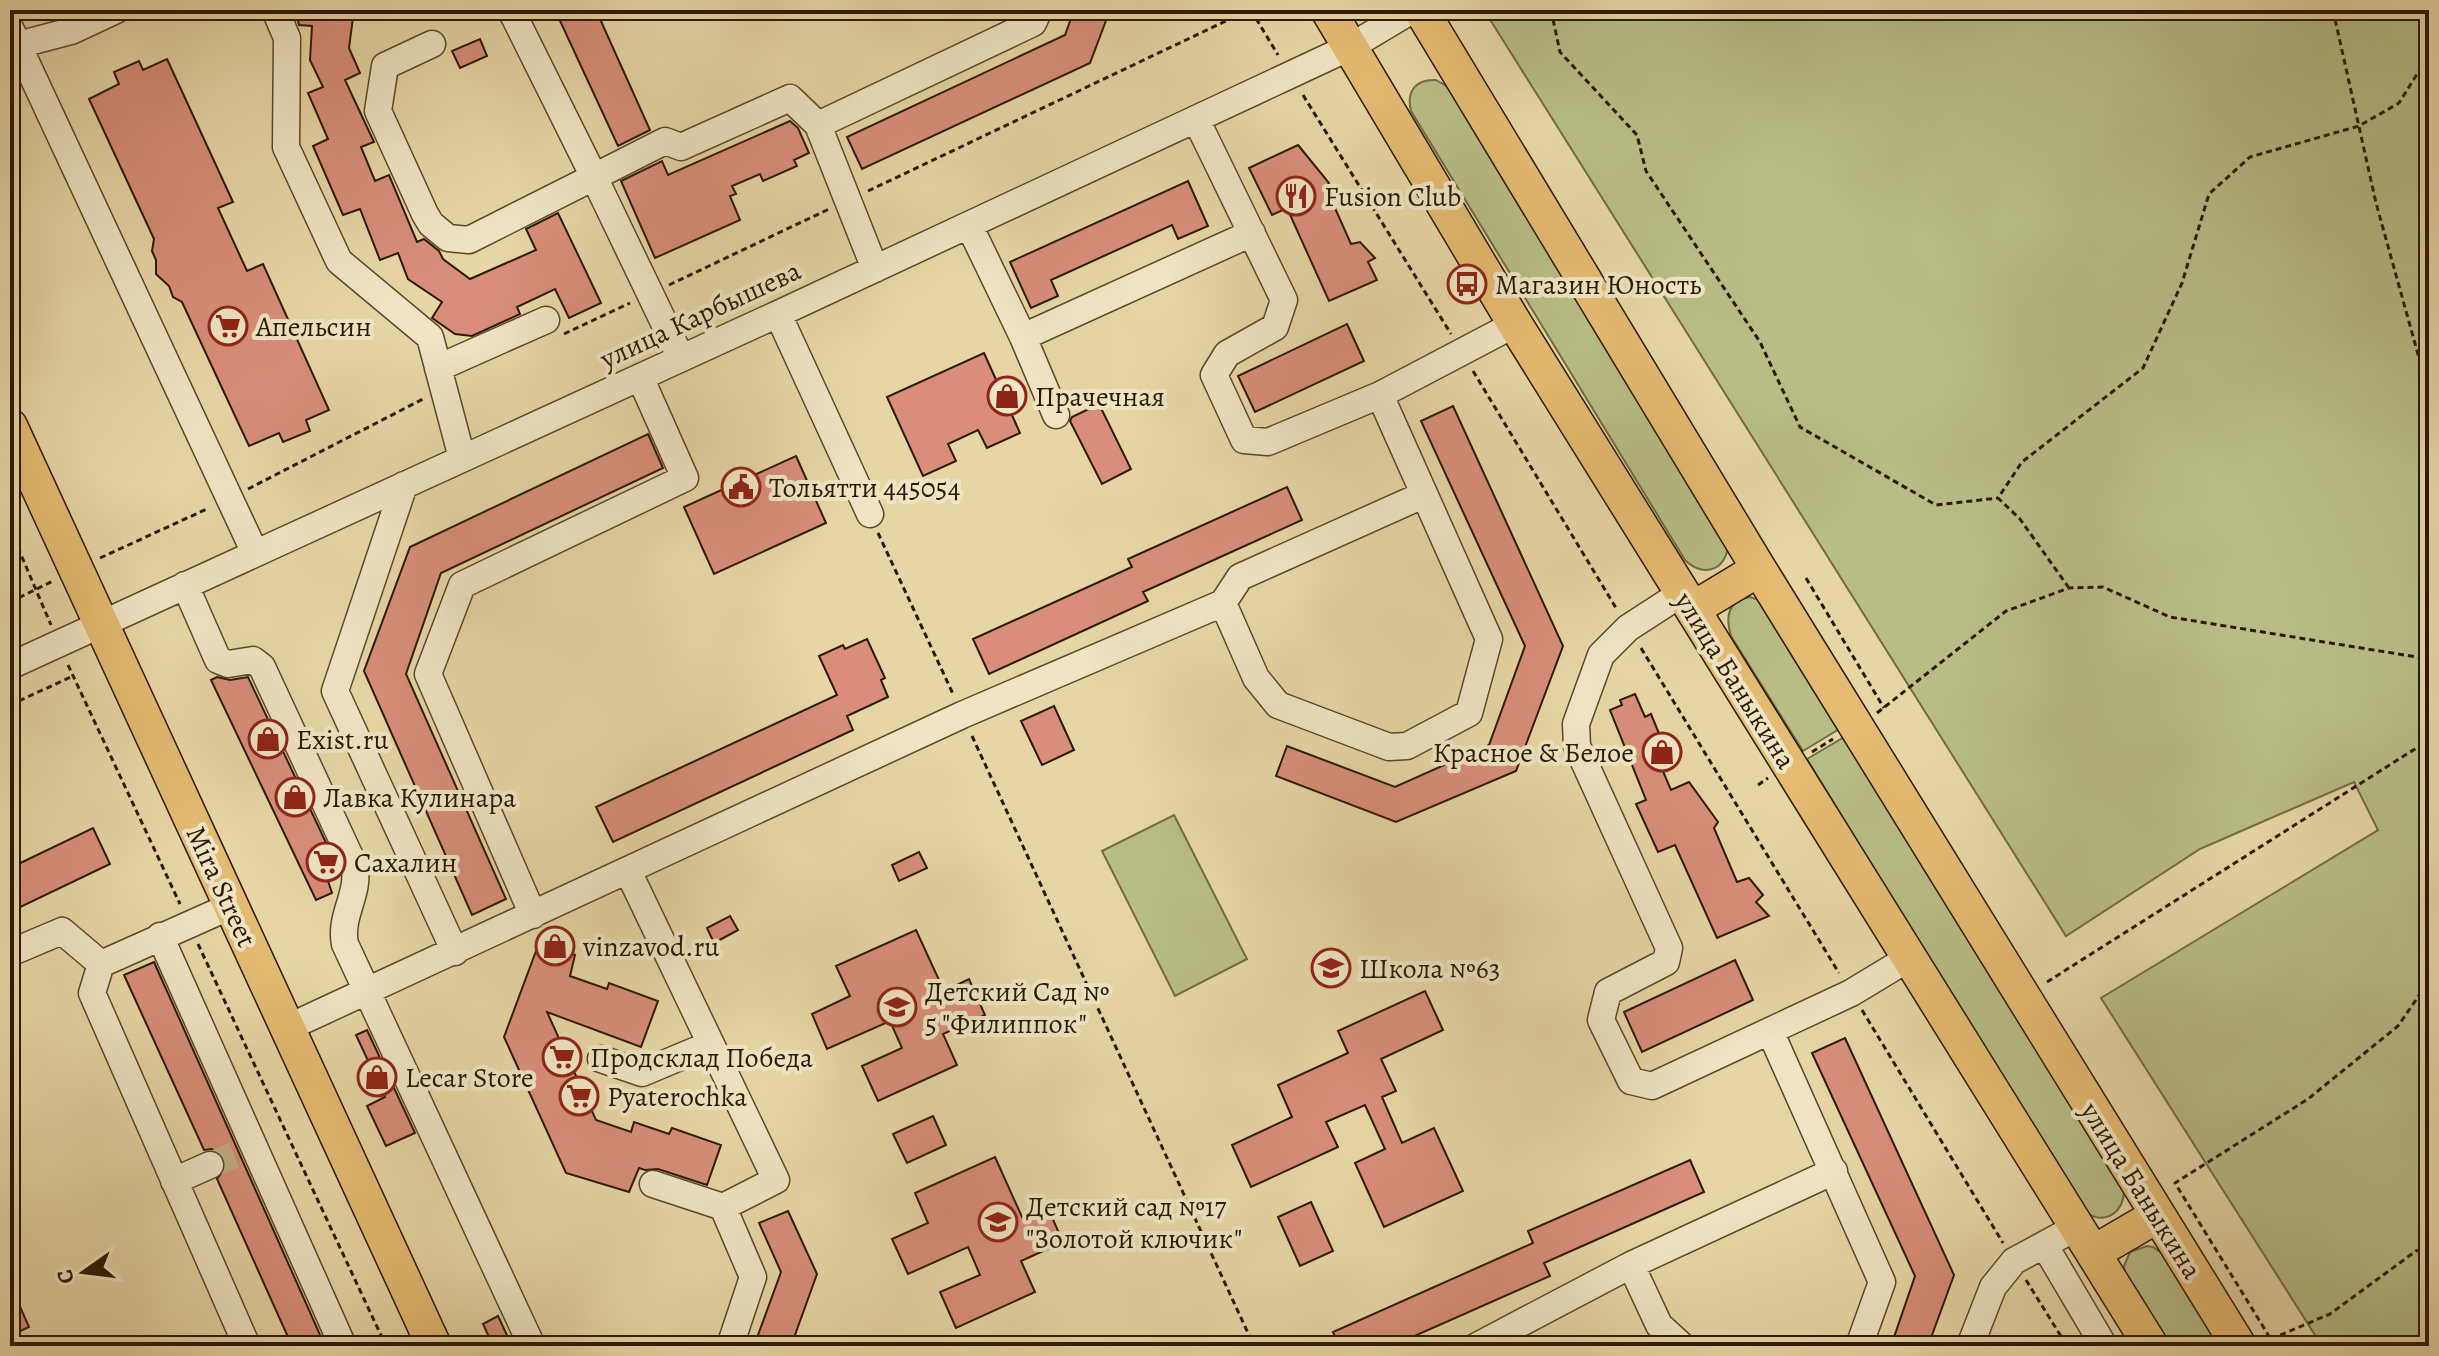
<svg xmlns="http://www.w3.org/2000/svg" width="2439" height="1356" font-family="Alegreya,serif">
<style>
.green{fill:#b7bd85;stroke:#726b44;stroke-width:2}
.building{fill:#d88e7a;stroke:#2c1903;stroke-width:2}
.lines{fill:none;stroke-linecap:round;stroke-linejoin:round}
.minor-tunnel{stroke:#c2b084;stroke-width:26;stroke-dasharray:26 13;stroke-linecap:butt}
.minor-casing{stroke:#5b482b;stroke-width:29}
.major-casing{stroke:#2c1903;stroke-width:37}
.path{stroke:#2c1903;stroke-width:3;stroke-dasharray:6 4;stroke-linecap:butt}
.minor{stroke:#efe4c4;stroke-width:26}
.major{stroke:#e4bb72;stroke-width:34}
.labels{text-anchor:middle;stroke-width:8;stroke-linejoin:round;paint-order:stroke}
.poi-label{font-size:28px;fill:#2c1903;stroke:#efe4c4;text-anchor:start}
.street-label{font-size:28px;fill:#2c1903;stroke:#efe4c4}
</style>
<rect width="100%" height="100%" fill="#e7d6a4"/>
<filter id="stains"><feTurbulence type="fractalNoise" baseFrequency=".0025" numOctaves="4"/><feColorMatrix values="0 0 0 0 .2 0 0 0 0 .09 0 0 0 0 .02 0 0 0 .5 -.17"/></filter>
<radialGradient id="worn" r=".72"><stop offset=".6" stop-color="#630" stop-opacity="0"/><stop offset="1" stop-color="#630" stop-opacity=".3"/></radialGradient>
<path class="green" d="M1484 10H2429V1346H2322L2101 998 2378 830 2354 782 2200 849 2066 936Z
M1436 80 1450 88 1728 541C1729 568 1705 580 1685 560L1411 111C1406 91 1416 79 1436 80Z
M1750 597 1762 601 1841 728 1803 751 1731 636C1725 616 1728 601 1750 597Z
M1846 736 2124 1189C2125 1215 2100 1228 2081 1208L1807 759Z
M1174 815 1247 959 1175 996 1102 851Z
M2147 1246 2153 1247 2164 1255 2220 1346H2166L2125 1276 2124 1266 2130 1252Z"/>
<path class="building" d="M296 10H354L349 48 360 73 345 80 374 142 361 147 375 181 389 175 417 242 424 239 439 251 443 259 470 279 536 250 526 229 558 213 601 303 569 318 555 289 517 307 520 314 472 336 455 334 432 318 442 302 408 279 398 253 380 260 360 209 343 215 313 146 328 139 308 93 323 87 310 60 312 26 299 25Z
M555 10H596L650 130 618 146Z
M1074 10H1110L1090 63 862 169 847 137 1065 35Z
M480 39 487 56 460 68 452 51Z
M167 59 233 202 218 208 247 271 263 264 329 410 306 420 310 431 283 442 279 433 249 446 182 302 173 297 169 286 156 274V260L152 251 154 239 89 99 119 84 114 72 139 61 143 70Z
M790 121 798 128 809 153 794 160 797 166 763 181 760 174 732 186 736 194 730 196 740 220 655 258 621 181 662 161 668 175Z
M1298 145 1329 183 1326 188 1351 244 1360 242 1375 258 1368 262 1377 280 1329 301 1287 208 1272 215 1249 168Z
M1188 181 1208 226 1178 239 1172 225 1051 280 1058 296 1031 308 1010 262Z
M1347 324 1364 361 1255 412 1238 376Z
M984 353 1020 433 987 448 978 430 948 444 956 461 923 476 887 397Z
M1099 404 1131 469 1102 484 1070 421 1072 417Z
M1453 406 1563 646 1516 771 1396 822 1276 776 1287 746 1395 787 1489 745 1525 646 1421 421Z
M648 434 663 468 441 573 406 674 506 899 472 915 364 671 410 547Z
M796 456 826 523 714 574 684 507Z
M1287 487 1302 520 1143 592 1148 601 989 674 973 639 1132 567 1128 559Z
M867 639 885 678 881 680 888 697 847 716 853 730 613 842 596 807 837 695 819 656 843 645 845 649Z
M217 677 230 680 248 677 337 866 325 872 332 893 316 900 211 680Z
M1635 694 1645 717 1651 714 1669 758 1659 762 1671 790 1689 782 1718 822 1714 828 1737 882 1749 878 1763 895 1756 902 1769 916 1717 938 1675 845 1658 852 1636 804 1646 800 1610 710 1622 705 1620 700Z
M1054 706 1074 750 1042 765 1021 721Z
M93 828 110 864 10 912V868Z
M919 852 927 868 899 881 892 865Z
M730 916 738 930 714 943 707 928Z
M916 930 944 991 969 979 985 1015 943 1034 957 1065 878 1101 862 1066 902 1048 890 1021 827 1049 812 1014 850 996 836 966Z
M539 943 575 955 570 976 607 989 609 983 658 1001 641 1047 547 1012 596 1120 631 1132 634 1122 669 1134 672 1128 721 1145 707 1185 658 1169 645 1170 639 1168 629 1192 566 1173 504 1037Z
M1735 960 1753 1000 1642 1052 1624 1012Z
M154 962 325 1346H292L217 1179 226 1167 224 1158 212 1149 204 1150 124 975Z
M1425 991 1443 1030 1381 1059 1396 1091 1382 1097 1402 1143 1434 1128 1463 1191 1384 1227 1355 1163 1385 1149 1365 1105 1326 1122 1338 1147 1251 1187 1232 1145 1292 1117 1278 1085 1348 1053 1338 1031Z
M367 1030 415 1133 386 1146 367 1106 385 1097 356 1035Z
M1845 1038 1954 1275 1928 1346H1891L1915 1276 1812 1053Z
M933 1116 946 1145 907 1163 893 1134Z
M995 1157 1022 1217 1047 1206 1063 1242 1021 1261 1035 1292 956 1328 940 1292 980 1275 968 1247 908 1274 892 1239 928 1223 915 1193Z
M1690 1160 1704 1192 1544 1263 1550 1276 1392 1346H1339L1333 1332 1533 1243 1528 1231Z
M1311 1202 1333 1251 1300 1266 1278 1217Z
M788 1211 817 1274 791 1346H754L781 1272 759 1223Z
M10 1284 29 1327 10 1336Z
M498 1316 512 1346H493L483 1324Z"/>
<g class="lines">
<path class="minor-tunnel" d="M210 1165 241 1152"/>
<g class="minor-casing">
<path id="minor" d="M275 10 287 38 286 147 339 261 430 337 462 458
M511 10 594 177 665 141 681 147 790 98 818 125
M10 28 255 553
M432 44 385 66 378 111 425 214 431 224 448 238 469 240 594 177 681 358
M10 47 71 31 116 10
M1196 119 1284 300 1275 327 1227 354 1214 375 1244 440 1268 442 1380 395 1515 324
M969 225 1023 337 1056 415
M875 269 818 125 1033 23 1039 10
M778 314 870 514
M1023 337 1252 233
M438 368 546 320
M404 485 335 691 455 952
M185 585 218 660 228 664 253 660 262 667 354 865C361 893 339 915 345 944L532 1346
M1682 593 1628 628 1601 655 1576 724 1577 746 1669 948 1666 962 1608 992 1601 1020 1631 1081 1652 1086 1851 993 1909 958
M1223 603 1256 678 1278 705 1389 747 1407 746 1469 713 1489 639 1380 395
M10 666 778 314 1290 75 1350 47 1412 10
M628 871 776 1180 723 1207 753 1277 730 1346
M231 906 101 964 92 993 247 1346
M533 915 428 674 462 585 685 478 640 377
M160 936 343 1346
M10 953 62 931 101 964
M287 1028 962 715 1223 603 1240 577 1423 495
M1770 1031 1882 1282 1859 1346
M601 1059 642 1073 711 1044
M174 1181 210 1165
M653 1184 723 1207
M2045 1246 2104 1346
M1631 1265 1659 1325 1682 1346
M1477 1346 1631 1265 1834 1171
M1970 1346 1993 1287 2014 1261 2077 1227"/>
</g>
<g class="major-casing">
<path id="major" d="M1328 10 1515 324 2151 1346
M1421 10 1759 569 2239 1346
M10 426 434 1346
M1693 609 1759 569
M2093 1253 2158 1215"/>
</g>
<path class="path" d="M1251 10 1278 55
M1551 10 1560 52 1637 135 1646 171 1760 342 1800 427 1936 505 1998 498
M2333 10 2376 203 2429 394
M1303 95 1451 334
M868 191 1249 10
M669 285 829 209
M564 334 630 303
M1473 371 1616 608
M248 489 423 399
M10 529 51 625
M878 533 954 696
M100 558 209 508
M1806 578 1884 708
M2069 588 2020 519 1998 498 2022 462 2143 368 2182 283 2209 194 2250 157 2359 126 2399 103 2429 55
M10 602 53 581
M1641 648 1839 973
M68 665 180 904
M10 705 73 676
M1877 713 2006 611 2069 588 2103 587 2170 617 2429 659
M972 736 1254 1346
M1812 752 1833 739
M1758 785 1768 778
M198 944 386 1346
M2047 982 2429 740
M1862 1010 2003 1243
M2026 1280 2067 1346
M2271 1339 2330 1314 2416 1251 2429 1248
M2275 1346 2175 1183 2308 1099 2398 1026 2429 981"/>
<use href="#minor" class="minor"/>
<use href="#major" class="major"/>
</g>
<defs>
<g id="restaurant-ring" transform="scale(2)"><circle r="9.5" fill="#efe4c4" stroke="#8f2418" stroke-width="1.5"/><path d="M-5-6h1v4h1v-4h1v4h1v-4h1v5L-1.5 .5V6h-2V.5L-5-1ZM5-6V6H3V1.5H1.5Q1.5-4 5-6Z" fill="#8f2418"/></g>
<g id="bus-ring" transform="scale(2)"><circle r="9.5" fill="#efe4c4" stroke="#8f2418" stroke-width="1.5"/><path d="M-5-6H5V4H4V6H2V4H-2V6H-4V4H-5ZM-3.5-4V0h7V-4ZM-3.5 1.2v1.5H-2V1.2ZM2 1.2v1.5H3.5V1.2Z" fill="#8f2418"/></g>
<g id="supermarket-ring" transform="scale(2)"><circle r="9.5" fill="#efe4c4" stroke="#8f2418" stroke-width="1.5"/><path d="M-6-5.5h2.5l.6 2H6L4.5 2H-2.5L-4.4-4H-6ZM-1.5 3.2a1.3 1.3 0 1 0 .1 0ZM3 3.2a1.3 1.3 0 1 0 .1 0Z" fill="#8f2418"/></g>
<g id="shop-ring" transform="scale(2)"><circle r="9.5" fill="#efe4c4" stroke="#8f2418" stroke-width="1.5"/><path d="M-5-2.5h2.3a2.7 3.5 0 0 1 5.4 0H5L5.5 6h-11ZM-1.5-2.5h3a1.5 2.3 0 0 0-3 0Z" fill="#8f2418"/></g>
<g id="civic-ring" transform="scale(2)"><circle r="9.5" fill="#efe4c4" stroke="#8f2418" stroke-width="1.5"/><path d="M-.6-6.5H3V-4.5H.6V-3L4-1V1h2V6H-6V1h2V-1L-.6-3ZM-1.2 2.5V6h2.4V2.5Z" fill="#8f2418"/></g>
<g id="school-ring" transform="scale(2)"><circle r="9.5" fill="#efe4c4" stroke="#8f2418" stroke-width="1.5"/><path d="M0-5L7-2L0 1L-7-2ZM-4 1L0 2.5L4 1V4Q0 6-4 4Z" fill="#8f2418"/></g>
</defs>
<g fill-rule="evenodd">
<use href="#restaurant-ring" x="1296" y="196"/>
<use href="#bus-ring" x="1467" y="284"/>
<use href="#supermarket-ring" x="228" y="326"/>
<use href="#shop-ring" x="1007" y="396"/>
<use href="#civic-ring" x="741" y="487"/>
<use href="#shop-ring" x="268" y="739"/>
<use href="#shop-ring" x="1662" y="752"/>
<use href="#shop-ring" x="295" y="797"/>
<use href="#supermarket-ring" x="326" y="862"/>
<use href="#shop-ring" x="555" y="946"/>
<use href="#school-ring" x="1331" y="968"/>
<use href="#school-ring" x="897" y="1007"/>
<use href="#supermarket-ring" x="562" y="1057"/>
<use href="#shop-ring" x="377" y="1077"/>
<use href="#supermarket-ring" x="579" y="1096"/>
<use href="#school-ring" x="998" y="1222"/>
</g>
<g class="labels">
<g class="poi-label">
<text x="1324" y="206">Fusion Club</text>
<text x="1495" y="294">Магазин Юность</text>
<text x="256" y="336">Апельсин</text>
<text x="1035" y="406">Прачечная</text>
<text x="769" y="497">Тольятти 445054</text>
<text x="296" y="749">Exist.ru</text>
<text x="1634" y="762" text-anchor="end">Красное &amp; Белое</text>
<text x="323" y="807">Лавка Кулинара</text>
<text x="354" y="872">Сахалин</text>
<text x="583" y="956">vinzavod.ru</text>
<text x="1359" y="978">Школа №63</text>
<text x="925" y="1001">Детский Сад №<tspan x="925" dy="32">5 "Филиппок"</tspan></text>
<text x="590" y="1067">Продсклад Победа</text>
<text x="405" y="1087">Lecar Store</text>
<text x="607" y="1106">Pyaterochka</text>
<text x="1026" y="1216">Детский сад №17<tspan x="1026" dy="32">"Золотой ключик"</tspan></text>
</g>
<g class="street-label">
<text transform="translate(700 314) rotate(-25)" y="10">улица Карбышева</text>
<text transform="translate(1736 680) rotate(58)" y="10">улица Баныкина</text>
<text transform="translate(222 886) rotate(65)" y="10">Mira Street</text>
<text transform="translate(2142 1190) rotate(58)" y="10">улица Баныкина</text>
</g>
</g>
<rect width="2439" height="1356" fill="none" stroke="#e7d6a4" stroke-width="40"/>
<rect x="12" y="12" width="2415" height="1332" fill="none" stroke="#2c1903" stroke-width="4"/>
<rect x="20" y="20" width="2399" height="1316" fill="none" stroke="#2c1903" stroke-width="2"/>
<g transform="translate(84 1272) rotate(256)" stroke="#efe4c4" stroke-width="6" paint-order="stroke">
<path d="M0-6L14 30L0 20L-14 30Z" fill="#2c1903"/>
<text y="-12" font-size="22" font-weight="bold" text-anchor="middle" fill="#2c1903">С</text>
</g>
<rect width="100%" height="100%" filter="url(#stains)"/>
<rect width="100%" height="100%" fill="url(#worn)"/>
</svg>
